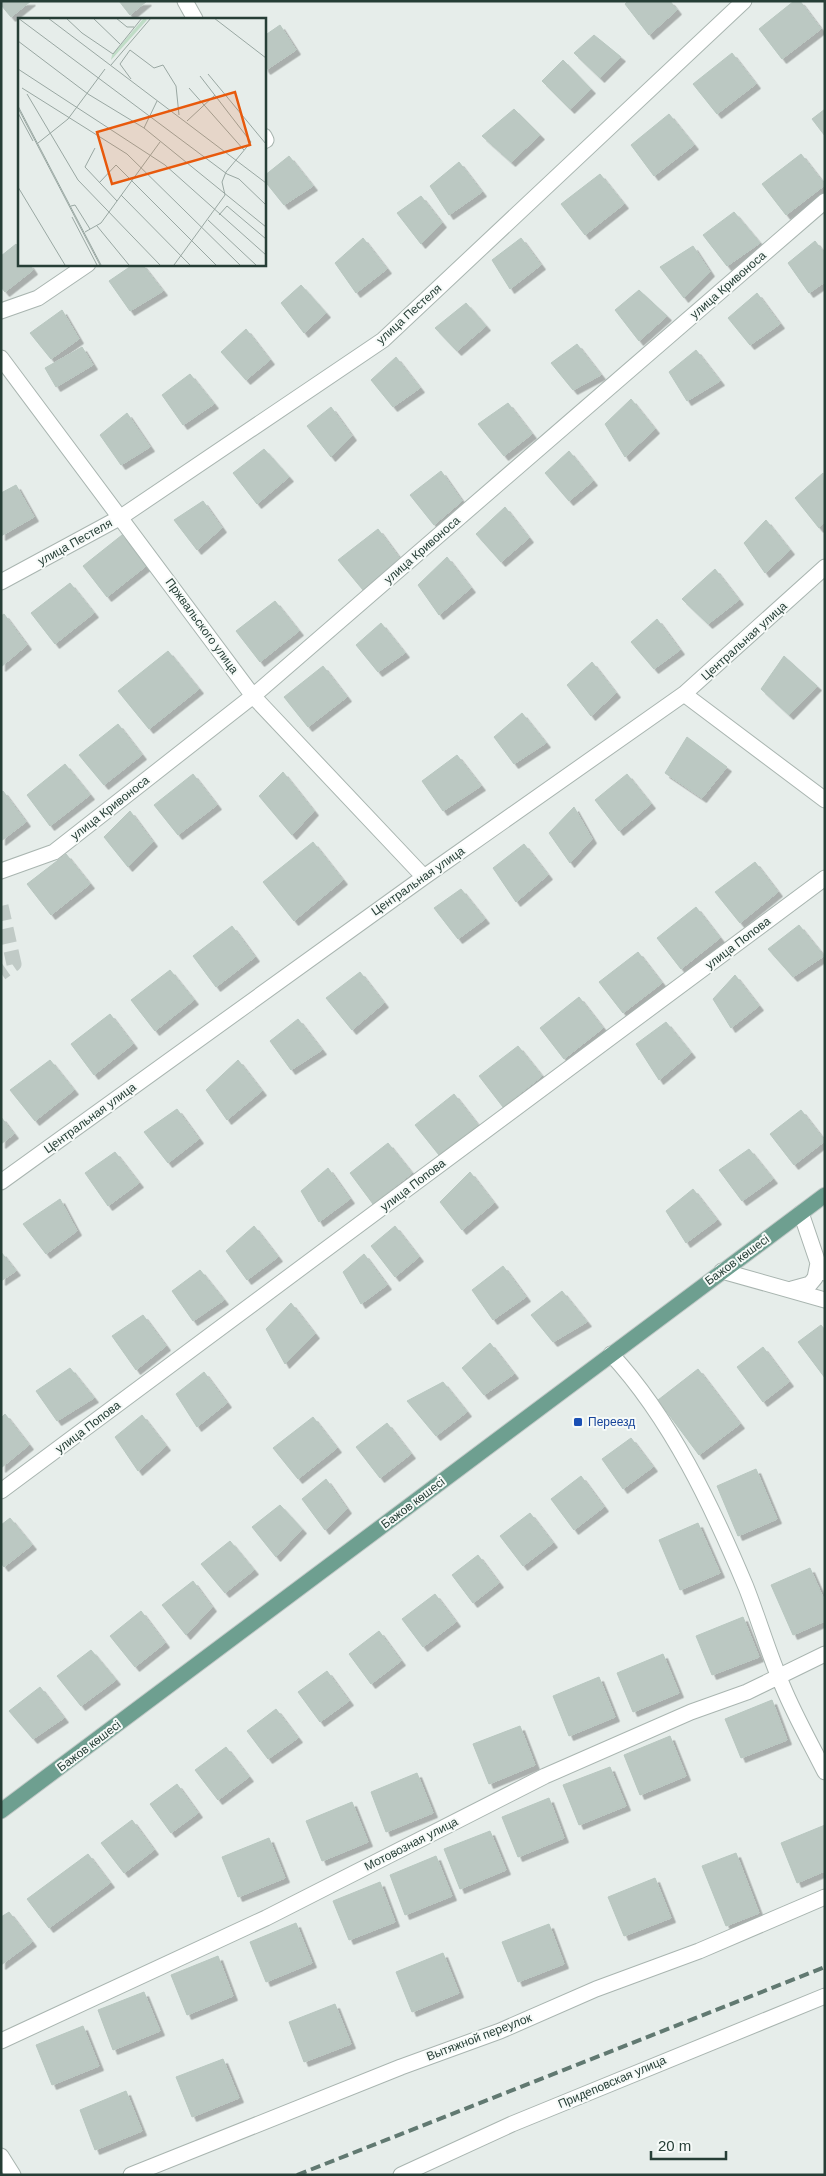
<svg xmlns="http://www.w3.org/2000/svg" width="826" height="2176" font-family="Arial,sans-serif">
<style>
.building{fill:#bbc8c2;stroke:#b8c7c0;filter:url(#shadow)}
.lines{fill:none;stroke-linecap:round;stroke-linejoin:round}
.minor-tunnel{stroke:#c0cac6;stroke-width:15;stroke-dasharray:15 8;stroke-linecap:butt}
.minor-casing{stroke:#a9b5b0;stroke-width:17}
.primary-casing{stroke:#c2c9c7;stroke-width:17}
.minor{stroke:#fff;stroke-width:15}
.primary{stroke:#6e9f90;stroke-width:15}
.rail{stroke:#617971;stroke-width:4;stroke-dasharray:10 5;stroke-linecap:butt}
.transit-dot{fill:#1a4fb4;stroke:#f6faf8;stroke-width:2}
.labels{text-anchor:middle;stroke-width:4;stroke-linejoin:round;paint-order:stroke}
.street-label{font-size:12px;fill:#263e36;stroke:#f6faf8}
.transit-label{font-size:12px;fill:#164399;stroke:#f6faf8;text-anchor:start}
.inset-road{fill:none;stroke:#99a7a2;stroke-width:1}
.view{fill:#e8590c;fill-opacity:0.15;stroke:#e8590c;stroke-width:2.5}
.inset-edge{fill:none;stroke:#263e36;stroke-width:2.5}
</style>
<defs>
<filter id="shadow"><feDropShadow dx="4.5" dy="4.5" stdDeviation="0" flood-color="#0004"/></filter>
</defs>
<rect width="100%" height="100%" fill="#e6edea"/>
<path class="building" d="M1 1H31L11 17 1 5Z
M119 1H147L130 15Z
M628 1H670L677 10 649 35 625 4Z
M794 1H800L821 29 782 59 759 29Z
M280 25 296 50 266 70 264 67V36Z
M594 35 621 57 600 78 574 53Z
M732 53 756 84 717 114 693 84Z
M563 60 591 89 570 109 542 81Z
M514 109 540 135 511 162 482 136Z
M825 109V136L812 119Z
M669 114 694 145 654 176 631 145Z
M801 154 825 185 786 215 762 184Z
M289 156 313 186 284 205 264 180V176Z
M459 162 482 192 449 215 430 186Z
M600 174 624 204 585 235 561 204Z
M421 196 442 223 421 244 397 213Z
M734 212 760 243 727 266 703 235Z
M363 238 387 269 356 293 335 263Z
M521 238 541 265 510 289 492 260Z
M815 241 825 254V282L809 293 788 263Z
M16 244 19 248V264H29L33 270 5 292 1 287V256Z
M693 246 710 272 684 298 660 267Z
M134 264H142L163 291 130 311 109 281Z
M301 285 326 313 304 333 281 303Z
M639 290 667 316 639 341 615 310Z
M757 293 780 324 750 345 728 318Z
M466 303 486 326 457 351 435 328Z
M62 310 79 339 51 359 30 333Z
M246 329 270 360 246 380 221 352Z
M577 344 601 375 573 390 551 363Z
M82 347 93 365 56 387 45 368Z
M696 350 720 381 687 401 669 372Z
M396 357 420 388 393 407 371 380Z
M190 374 214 404 183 425 162 395Z
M631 399 655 429 625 457 605 424Z
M508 403 532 434 504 456 478 424Z
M331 407 352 436 331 457 307 426Z
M127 413 150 447 121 465 100 435Z
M264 449 289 477 257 504 233 473Z
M569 451 593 481 569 501 545 473Z
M441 471 462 501 434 525 410 495Z
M823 473 825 522 819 528 795 498Z
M16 485 34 517 1 536V493Z
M203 501 222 528 197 550 174 520Z
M505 507 529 538 501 562 476 534Z
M766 520 790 550 765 573 744 543Z
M378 529 401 560 363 590 338 560Z
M122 535 146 566 107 597 83 566Z
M447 557 471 588 439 615 418 585Z
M715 569 739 600 708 624 682 599Z
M70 583 94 613 55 644 31 613Z
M275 601 299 631 260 662 236 631Z
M4 614 27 645 1 667V616Z
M657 619 680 650 654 669 631 642Z
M381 623 405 653 378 672 356 645Z
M168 651 199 689 149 729 118 691Z
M784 656 817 686 789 715 761 689Z
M592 662 616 693 591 716 567 685Z
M323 666 347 697 308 727 284 697Z
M522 713 546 743 514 764 494 737Z
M118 724 142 755 104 785 79 755Z
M687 737 727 767 702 798 665 773Z
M457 755 481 786 443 811 422 781Z
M65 764 90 795 50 826 27 795Z
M283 772 314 811 292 835 259 796Z
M193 774 217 805 178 835 154 805Z
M627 774 651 804 619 831 595 800Z
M3 791 26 822 1 841V792Z
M574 807 592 839 570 863 549 833Z
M130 811 153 842 128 867 104 837Z
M313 842 343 880 294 921 263 882Z
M524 844 548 875 516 902 493 868Z
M66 854 90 884 51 915 27 884Z
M755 862 778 892 740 923 715 892Z
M461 889 485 919 458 939 434 908Z
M696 907 720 938 681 969 657 938Z
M799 925 824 956 793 977 768 949Z
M232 926 255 957 216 987 193 956Z
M638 952 662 983 623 1013 599 982Z
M170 970 194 1000 155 1031 131 1000Z
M360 972 384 1003 352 1030 326 998Z
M735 975 759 1006 731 1028 713 999Z
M579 997 603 1028 564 1059 540 1028Z
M110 1014 133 1044 94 1075 71 1044Z
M298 1019 322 1050 291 1070 270 1041Z
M666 1022 691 1053 659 1080 636 1044Z
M518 1046 542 1076 503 1107 479 1076Z
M50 1060 74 1090 35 1121 10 1090Z
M238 1060 262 1091 227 1120 206 1090Z
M454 1094 478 1125 439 1155 415 1125Z
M177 1109 199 1139 168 1163 144 1132Z
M801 1110 825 1141 794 1165 770 1134Z
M1 1117 14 1134 1 1144Z
M388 1143 412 1173 373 1204 350 1173Z
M749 1149 773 1179 742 1201 719 1170Z
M115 1152 139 1183 108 1206 85 1173Z
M328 1168 350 1199 319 1222 301 1191Z
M470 1172 494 1203 462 1230 440 1202Z
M693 1189 717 1220 686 1243 666 1211Z
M60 1199 77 1231 46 1254 23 1224Z
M254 1226 278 1257 247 1280 226 1251Z
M395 1226 419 1257 395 1277 371 1246Z
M1 1252 16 1271 1 1281Z
M364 1254 387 1285 361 1304 343 1272Z
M503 1266 526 1297 493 1320 472 1290Z
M200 1270 224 1300 193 1321 172 1291Z
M562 1291 587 1322 553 1342 531 1315Z
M291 1303 315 1334 285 1364 266 1329Z
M143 1315 166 1346 136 1370 112 1336Z
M821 1325 825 1330V1378L798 1342Z
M490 1343 514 1374 484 1395 462 1368Z
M763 1347 789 1382 763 1402 737 1367Z
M70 1368 94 1398 57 1421 36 1391Z
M698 1369 740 1424 699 1455 658 1400Z
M204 1372 227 1403 197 1427 176 1394Z
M443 1382 467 1412 436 1436 407 1401Z
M5 1414 29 1445 1 1468V1418Z
M142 1415 166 1446 138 1471 115 1437Z
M313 1417 337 1448 298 1479 273 1448Z
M387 1423 411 1454 380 1478 356 1447Z
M631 1438 653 1467 623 1489 602 1459Z
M756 1469 777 1519 738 1536 717 1486Z
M581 1476 604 1507 574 1530 551 1499Z
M326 1479 347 1509 325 1530 302 1499Z
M280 1505 302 1529 276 1557 252 1527Z
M530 1513 553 1543 523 1566 500 1536Z
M10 1518 32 1545 4 1567 1 1563V1525Z
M698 1523 720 1573 680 1590 659 1540Z
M230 1541 254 1570 225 1593 201 1564Z
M478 1555 499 1583 473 1603 452 1575Z
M810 1568 825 1602V1621L793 1635 771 1585Z
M193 1581 212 1607 186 1635 162 1605Z
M435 1594 456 1622 423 1647 402 1619Z
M141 1611 165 1643 135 1667 110 1636Z
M743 1617 759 1657 712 1675 696 1636Z
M379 1631 401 1661 371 1684 349 1654Z
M91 1650 116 1680 81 1706 57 1676Z
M663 1654 679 1693 633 1712 617 1673Z
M327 1671 349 1701 320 1722 298 1692Z
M599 1677 615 1717 569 1736 553 1696Z
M40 1687 64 1718 33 1739 9 1711Z
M772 1700 787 1740 741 1758 725 1719Z
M276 1709 298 1738 268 1759 247 1731Z
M520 1726 535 1765 489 1784 473 1744Z
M670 1736 686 1776 640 1795 624 1755Z
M226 1747 249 1777 218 1800 195 1770Z
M610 1767 626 1806 579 1825 563 1785Z
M417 1773 433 1813 386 1832 371 1792Z
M177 1784 198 1813 171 1833 150 1804Z
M549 1798 564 1838 518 1857 502 1817Z
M352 1802 368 1842 322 1861 306 1821Z
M132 1820 154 1850 124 1873 101 1843Z
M825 1825V1871L797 1883 781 1843Z
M490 1831 506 1870 460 1889 444 1849Z
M269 1838 285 1878 238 1897 222 1857Z
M736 1853 759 1913 726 1926 702 1866Z
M88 1854 110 1883 49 1928 27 1899Z
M436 1856 452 1896 405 1915 390 1875Z
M655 1878 671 1918 624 1936 608 1897Z
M380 1882 395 1922 349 1940 333 1901Z
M9 1912 32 1942 1 1965V1917Z
M296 1923 312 1963 266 1982 250 1942Z
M549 1924 564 1964 518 1982 502 1942Z
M443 1953 459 1993 412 2012 396 1972Z
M218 1956 233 1996 187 2015 171 1975Z
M144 1992 160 2031 113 2050 98 2010Z
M335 2004 351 2044 304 2062 289 2022Z
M83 2026 99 2066 52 2085 36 2045Z
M223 2059 239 2098 192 2117 176 2077Z
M126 2091 142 2131 95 2150 80 2110Z"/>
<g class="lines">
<path class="minor-tunnel" d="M1 906 14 964 1 973"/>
<g class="minor-casing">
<path id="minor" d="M185 1 195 19
M264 136 266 140 264 141
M1 311 38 298 88 264
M1 358 253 696 424 877
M1 582 121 517 383 340 744 1
M684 694 825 800
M1 871 54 852 253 696 825 201
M1 1182 424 877 684 694 825 567
M801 1213 818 1263 825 1273
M722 1271 825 1300
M792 1289 810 1284 815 1278 818 1263
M611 1354C671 1419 712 1506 746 1587 759 1620 769 1655 783 1687 795 1716 811 1744 825 1772
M1 1491 825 878
M1 2041 266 1918 545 1776 691 1712 747 1692 825 1654
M1 2156 13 2175
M131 2175 401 2067 500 2031 596 1989 699 1951 825 1897
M401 2175 512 2124 825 1996"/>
</g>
<g class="primary-casing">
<path id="primary" d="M1 1811 825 1195"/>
</g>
<use href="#minor" class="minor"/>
<use href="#primary" class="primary"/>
<path class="rail" d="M297 2175 825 1967"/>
</g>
<rect class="transit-dot" x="573" y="1417" width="10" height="10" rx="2.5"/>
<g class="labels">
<g class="street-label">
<text transform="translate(728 285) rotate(-41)" y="4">улица Кривоноса</text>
<text transform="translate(409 314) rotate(-42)" y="4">улица Пестеля</text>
<text transform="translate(75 542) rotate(-29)" y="4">улица Пестеля</text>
<text transform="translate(422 550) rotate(-41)" y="4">улица Кривоноса</text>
<text transform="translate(202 626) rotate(54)" y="4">Пржвальского улица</text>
<text transform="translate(744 641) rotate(-42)" y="4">Центральная улица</text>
<text transform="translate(110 808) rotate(-38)" y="4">улица Кривоноса</text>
<text transform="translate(418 881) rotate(-35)" y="4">Центральная улица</text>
<text transform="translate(738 943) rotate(-37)" y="4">улица Попова</text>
<text transform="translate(90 1118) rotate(-36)" y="4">Центральная улица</text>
<text transform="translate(413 1185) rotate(-37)" y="4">улица Попова</text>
<text transform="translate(737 1260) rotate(-36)" y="4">Бажов көшесі</text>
<text transform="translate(88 1427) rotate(-37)" y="4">улица Попова</text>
<text transform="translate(413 1503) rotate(-37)" y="4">Бажов көшесі</text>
<text transform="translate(89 1746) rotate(-37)" y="4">Бажов көшесі</text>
<text transform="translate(411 1844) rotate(-27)" y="4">Мотовозная улица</text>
<text transform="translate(479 2037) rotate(-21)" y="4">Вытяжной переулок</text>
<text transform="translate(612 2082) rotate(-23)" y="4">Придеповская улица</text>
</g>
<g class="transit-label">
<text x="588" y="1426">Переезд</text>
</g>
</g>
<g transform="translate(18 18)">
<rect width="248" height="248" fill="#e6edea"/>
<path d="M126 0 129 2 93 42 94 37Z" fill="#c0ddc7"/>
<path class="inset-road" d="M0 0 209 156 221 161 248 187M30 0 248 165M48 0 64 15 95 36 124 0M75 0 102 26M98 0 109 9H116M196 0 248 40M0 23 70 76 126 110 248 209M93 47 133 0M0 51 147 147 248 237M190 56 248 126M113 61 102 46 112 32 136 50 145 47 158 68 161 97M4 70 109 136 222 247M171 70 226 132M9 76 60 162 142 247M0 88 83 247M0 90 82 247M0 95 15 123M169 103 197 77M126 110 139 83M20 125 50 101 87 51M77 130 67 149 99 183M81 165 98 147 198 247M0 169 47 247M103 177 172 247M53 188 57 187 72 211M201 197 209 188 248 221M54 199 79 247M190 202 238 247M79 208 111 247M67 214 83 205 142 124M156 247 207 177 204 164 208 154 233 124 182 58"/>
<path class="view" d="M217 74 232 127 94 166 79 114Z"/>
<rect width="248" height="248" class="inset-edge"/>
</g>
<rect width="826" height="2176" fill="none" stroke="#263e36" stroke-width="5"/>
<path d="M651 2151v8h75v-8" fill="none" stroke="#263e36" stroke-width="2.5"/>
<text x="658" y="2151" font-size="15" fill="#263e36" stroke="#f6faf8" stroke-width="4" paint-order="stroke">20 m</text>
</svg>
